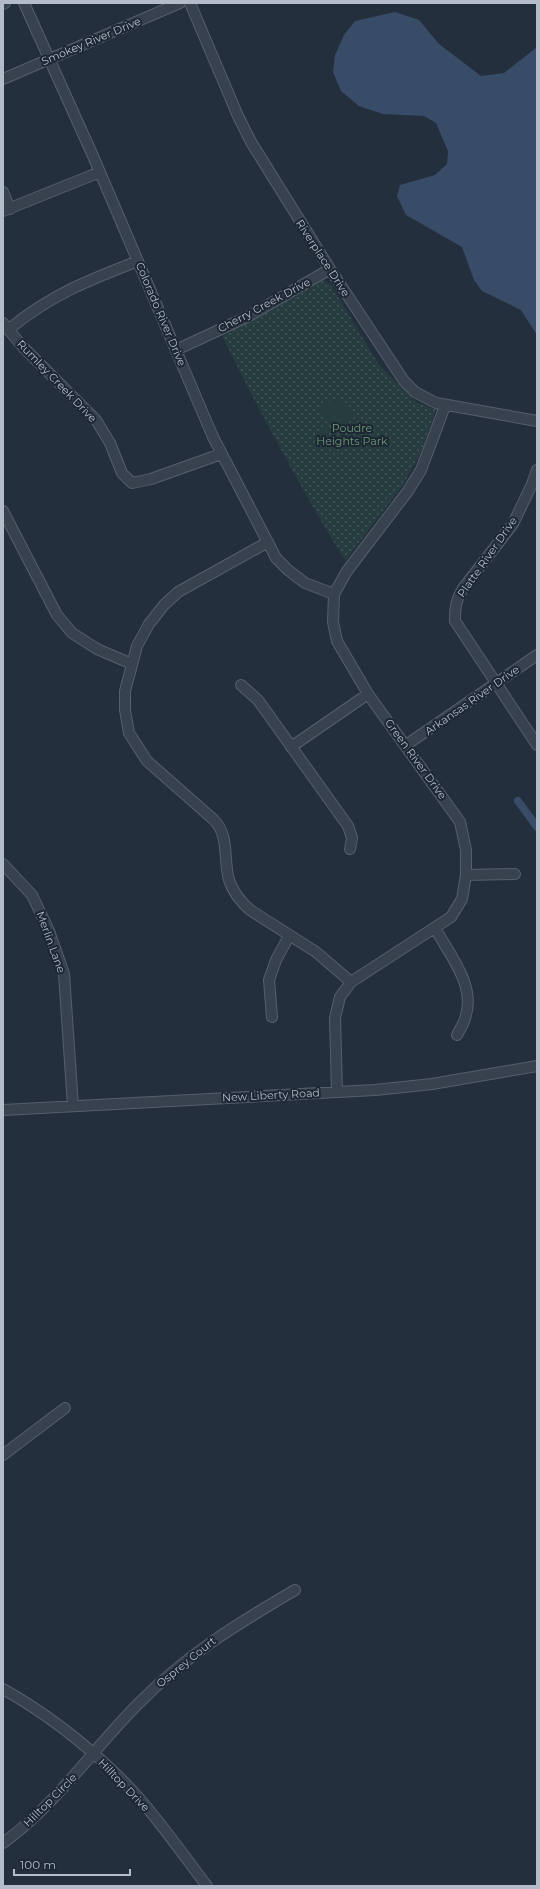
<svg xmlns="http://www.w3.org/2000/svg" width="540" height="1889" font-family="Montserrat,sans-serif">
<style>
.green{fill:url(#green-dots)}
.pitch{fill:#263c3f}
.water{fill:#394c67}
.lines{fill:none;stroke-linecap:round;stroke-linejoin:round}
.canal{stroke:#394c67;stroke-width:8}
.minor-casing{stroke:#565f6c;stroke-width:12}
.minor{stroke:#38414e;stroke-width:10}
.labels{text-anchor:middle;stroke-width:4;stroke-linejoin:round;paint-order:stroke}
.street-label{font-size:11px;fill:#b4bcc9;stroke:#1d2633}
.park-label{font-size:11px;fill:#6b9a76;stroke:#1d2633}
</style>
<defs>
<pattern id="green-dots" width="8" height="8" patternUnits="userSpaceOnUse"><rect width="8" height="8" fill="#263c3f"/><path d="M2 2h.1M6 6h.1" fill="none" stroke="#435659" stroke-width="1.8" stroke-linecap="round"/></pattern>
</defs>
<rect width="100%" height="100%" fill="#242f3e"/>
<path class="green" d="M323 280 331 285 379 365 416 402 436 410 422 450 403 485 345 561C301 488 260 413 222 336Z"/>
<path class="pitch" d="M333 400C344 400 351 403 353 415L348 424C334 428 321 424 321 407Z
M325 427 334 444 325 448 317 432Z"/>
<path class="water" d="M395 12 419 20 439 44 481 76 504 73 537 47V335L521 310 482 291 474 280 462 247 406 215 397 196 400 185 435 175 447 164 448 151 436 123 424 116 383 114 359 106 341 91 333 72 335 55 344 35 355 21Z"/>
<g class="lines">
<path class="canal" d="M518 801 537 827"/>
<g class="minor-casing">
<path id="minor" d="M24 3 93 156 213 437 276 558 288 570 305 583 334 594
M190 3 238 116 251 142 330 269 404 381 415 392 436 403 537 421
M3 4 5 3
M3 79 180 3
M3 192 10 209
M3 211 100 172
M3 323 23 347 96 420 110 443 122 473 132 483 151 479 221 454
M8 330C50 295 89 280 138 261
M176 350 249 316 330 269
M537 470 532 484 513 524 464 587C456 599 455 607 455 621L537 745
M3 511 57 615 72 633 97 649 132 664
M268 542 178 592 164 605 149 624 137 646 125 691V710L129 733 147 761 213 819C230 835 223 859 229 880 233 892 241 902 250 910L316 952 351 982
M241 685 258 700 348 826 352 838 350 849
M406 745 537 655
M291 747 368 694
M3 864 32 895 49 931 64 974 73 1106
M466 875 515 874
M435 928C449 954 475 984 466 1015 465 1022 460 1029 457 1035
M272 1017 269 980 276 960 289 936
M337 1092 335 1018 340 997 351 982 451 917 462 899 466 875V850L460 822 368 694 337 641 333 622 334 594 347 571 408 491 421 470 445 406
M3 1110 375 1090 432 1084 537 1066
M3 1455 65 1408
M3 1689C44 1712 83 1742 117 1775 151 1808 178 1848 207 1886
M3 1843C56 1805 92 1750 138 1704 186 1655 237 1624 295 1590"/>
</g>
<use href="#minor" class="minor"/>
</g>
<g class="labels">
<g class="street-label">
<text transform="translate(91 41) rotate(-23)" y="4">Smokey River Drive</text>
<text transform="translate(323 258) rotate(57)" y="4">Riverplace Drive</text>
<text transform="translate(264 305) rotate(-28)" y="4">Cherry Creek Drive</text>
<text transform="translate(161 314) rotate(67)" y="4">Colorado River Drive</text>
<text transform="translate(57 381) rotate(46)" y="4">Rumley Creek Drive</text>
<text transform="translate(487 557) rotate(-55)" y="4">Platte River Drive</text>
<text transform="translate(472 700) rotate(-35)" y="4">Arkansas River Drive</text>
<text transform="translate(416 759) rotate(54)" y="4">Green River Drive</text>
<text transform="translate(51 942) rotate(70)" y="4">Merlin Lane</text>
<text transform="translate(271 1095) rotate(-3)" y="4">New Liberty Road</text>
<text transform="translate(186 1662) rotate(-39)" y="4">Osprey Court</text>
<text transform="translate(124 1785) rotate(46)" y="4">Hilltop Drive</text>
<text transform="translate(50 1800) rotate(-45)" y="4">Hilltop Circle</text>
</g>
<g class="park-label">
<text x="352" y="432">Poudre<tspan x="352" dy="13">Heights Park</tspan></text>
</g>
</g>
<rect width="540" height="1889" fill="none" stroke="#b4bcc9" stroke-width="8"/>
<path d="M14 1869v6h116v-6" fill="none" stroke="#b4bcc9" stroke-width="2"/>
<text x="20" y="1869" font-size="12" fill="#b4bcc9" stroke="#1d2633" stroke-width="3" paint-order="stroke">100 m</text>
</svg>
